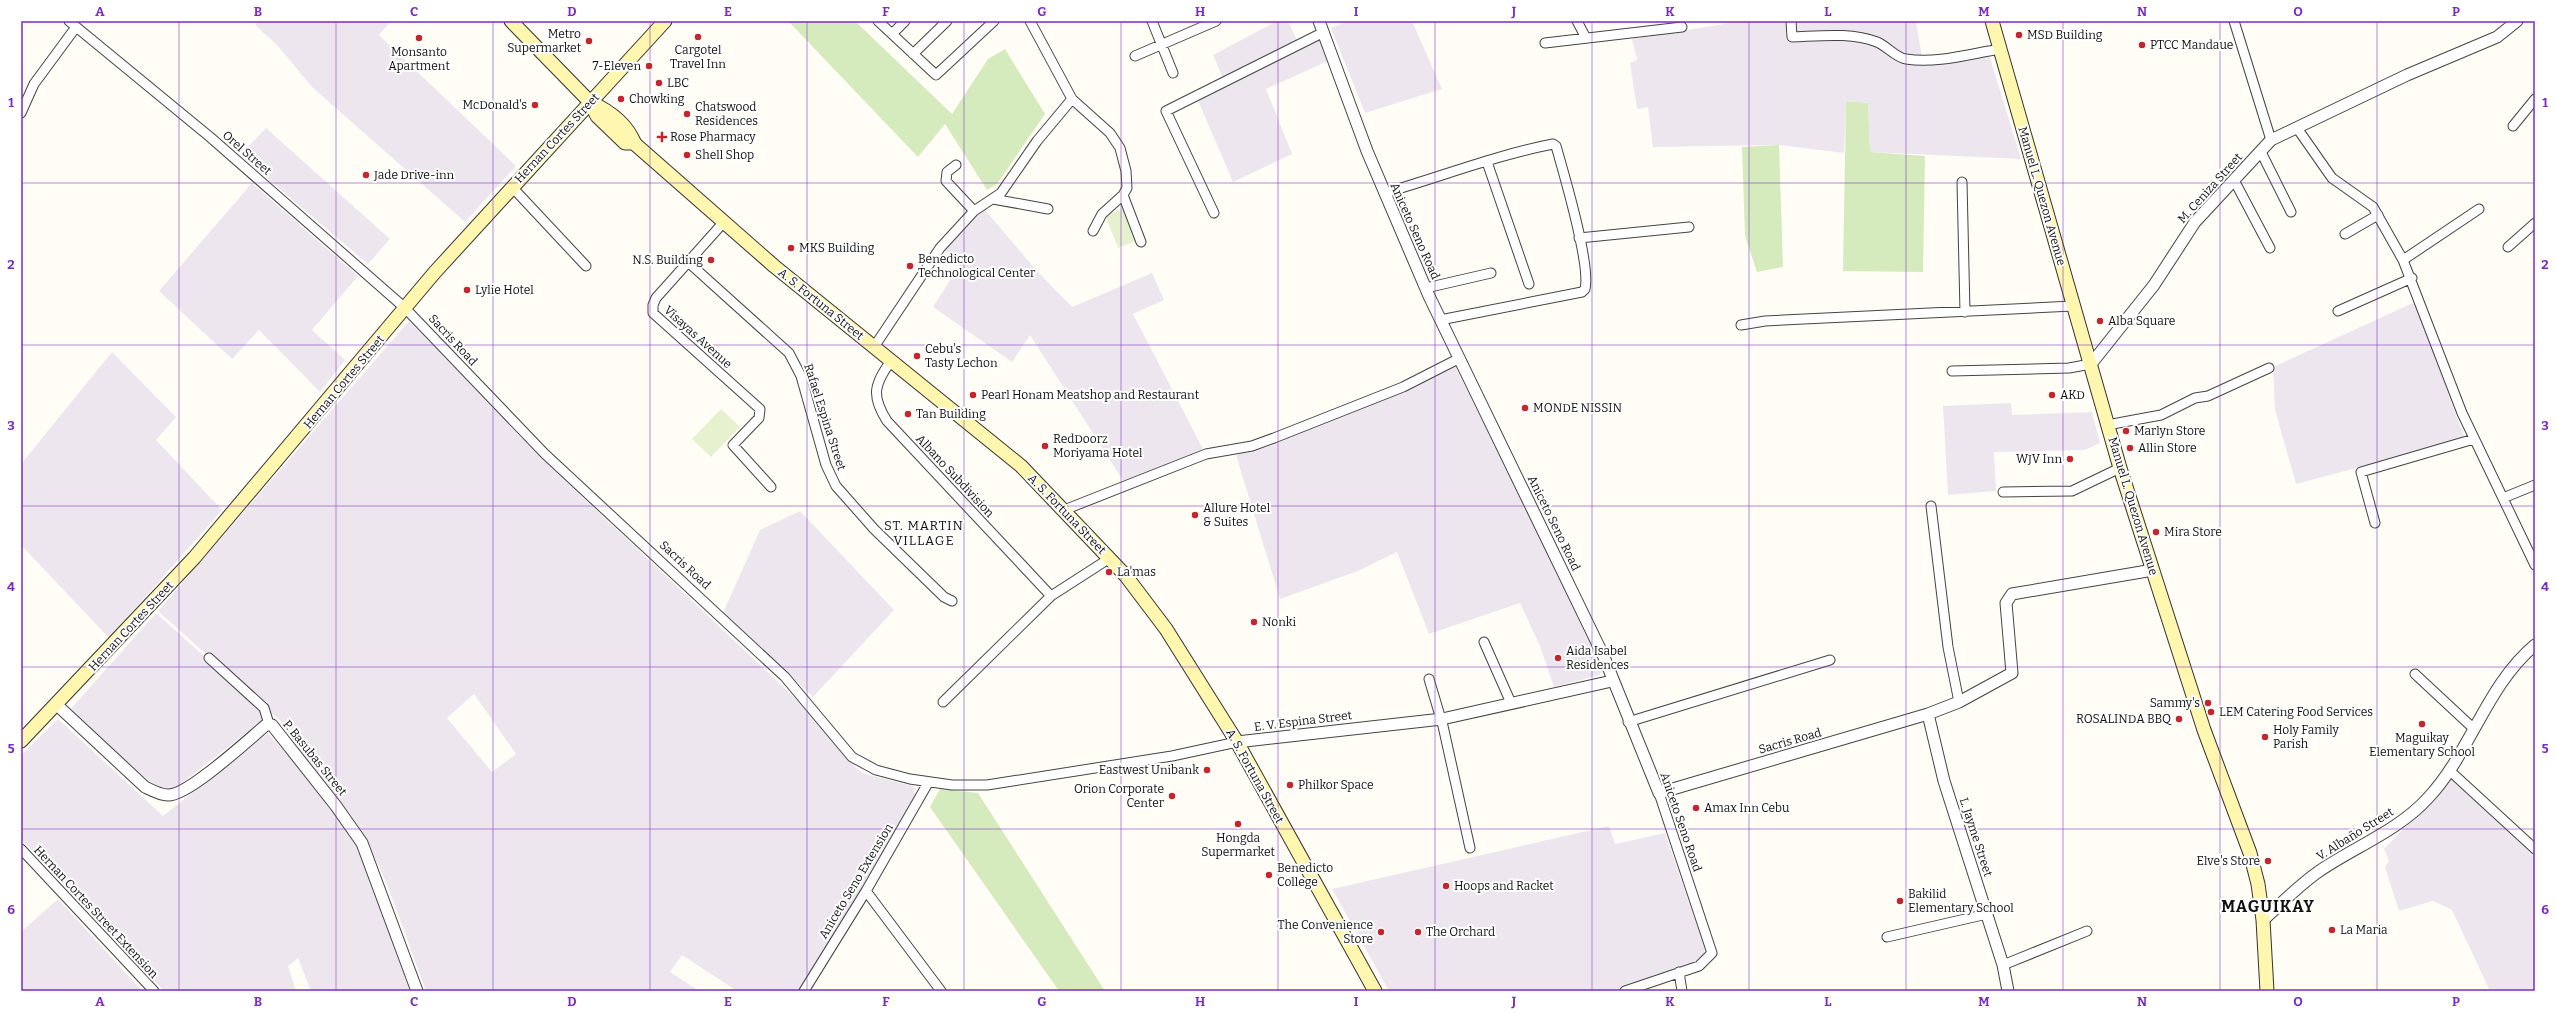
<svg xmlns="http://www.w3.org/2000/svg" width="2556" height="1012" font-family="Bitter,serif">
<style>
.industrial{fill:#eee6ef;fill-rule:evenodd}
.green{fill:#d5ebbd}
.pitch{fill:#e6f2cf}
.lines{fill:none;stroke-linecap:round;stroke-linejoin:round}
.minor-casing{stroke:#444;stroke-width:11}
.tertiary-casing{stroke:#444;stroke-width:13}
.secondary-casing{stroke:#333;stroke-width:15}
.minor{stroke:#fff;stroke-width:9}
.tertiary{stroke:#fff;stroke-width:11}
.secondary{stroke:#fff6b0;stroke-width:13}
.grid{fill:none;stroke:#7b2cbf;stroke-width:1;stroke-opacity:0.55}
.poi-dot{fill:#c4262e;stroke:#fff;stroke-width:1.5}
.labels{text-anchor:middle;stroke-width:4;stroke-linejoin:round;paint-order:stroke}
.poi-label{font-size:12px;fill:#111;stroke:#fff;text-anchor:start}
.street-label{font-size:12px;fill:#111;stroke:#fff}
.neighbourhood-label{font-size:13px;letter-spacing:1px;fill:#111;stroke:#fff}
.district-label{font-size:16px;font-weight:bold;letter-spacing:1px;fill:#111;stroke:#fff}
.neatline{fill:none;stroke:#7b2cbf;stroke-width:1.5}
.grid-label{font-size:13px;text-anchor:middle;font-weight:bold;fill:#7b2cbf}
</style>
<rect width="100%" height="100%" fill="#fffdf5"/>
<path class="industrial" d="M259 21H391L379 35 516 166 465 222 312 87 277 45 255 25Z
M1277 21H1288L1297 40 1223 78 1213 55Z
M1348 21H1412L1442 89 1365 113 1331 28Z
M1742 21H1916L1922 57 1987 48 2021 159 1870 152 1868 103 1846 101 1844 153 1779 145 1653 147 1648 107 1637 109 1630 63 1637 60 1632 39Z
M1319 37 1328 61 1266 89 1292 154 1233 182 1197 98Z
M266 128 390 239 368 264 240 155Z
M252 183 358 276 312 330 345 360 320 392 259 330 232 359 159 291Z
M985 210 1036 270 1072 307 1152 273 1164 300 1133 314 1203 449 1124 482 1030 335 1012 362 933 307 961 263 943 249 964 225Z
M2415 302 2465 439 2296 484 2275 410 2273 367Z
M409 321 540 457 796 699 857 769 865 774 913 786 915 795 859 895 798 991H737L682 955 670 972 699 991H426L387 884 364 835 351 815 293 744 292 731 158 611ZM474 694 516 754 492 772 447 718Z
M112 352 176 417 156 440 222 510 109 638 21 545V464Z
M1455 366 1602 663 1603 669 1599 675 1554 687 1540 646 1520 603 1429 634 1397 552 1358 571 1280 599 1236 455 1282 440 1283 435 1373 403Z
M2011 403 2012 415 2092 412 2100 443 2085 450 1994 452 1996 491 1948 495 1943 406Z
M800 511 894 610 813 697 723 613 760 530Z
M156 613 264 710V719L178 786 165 790 153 784 68 712Z
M58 719 163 816 268 733 314 785 337 814 359 850 410 991H311L298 958 288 966 296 991H164L21 839V755Z
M2452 779 2535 853V991H2490L2452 910 2433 901 2399 911 2385 867 2389 861 2384 849Z
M1609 826 1615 844 1665 833 1705 948 1704 955 1700 960 1614 991H1389L1332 889Z
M58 899 142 991H21V932Z"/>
<path class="green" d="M788 21H855L952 114 988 59 1005 49 1045 114 997 184 987 190 945 124 918 157Z
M1846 101 1868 103 1870 152 1925 156 1923 272 1843 271Z
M1779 145 1783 267 1757 272 1745 236 1742 147Z
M940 789 978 793 1105 991H1059L930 807Z"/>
<path class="pitch" d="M1123 209 1136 241 1118 248 1105 215Z
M721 409 740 427 711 457 692 439Z"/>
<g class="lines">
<g class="minor-casing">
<path id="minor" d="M69 21 210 137 405 308 545 454 785 677 852 757 876 770 910 779 952 785H987L1172 756 1237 742
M878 21 936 75 994 21
M1030 21 1072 99 1110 133 1120 148 1126 171 1127 188 1123 195 1102 214 1093 231
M1152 21 1173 73
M1577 21 1586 38
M1791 21 1792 37C1820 36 1851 32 1877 42 1887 46 1896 58 1906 59 1936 64 1969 54 2000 49
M2234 21 2271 140
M892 34 905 21
M1545 43 1682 27
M913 54 947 21
M1135 56 1216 21
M21 113 34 84 76 27
M2513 126 2535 99
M2297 128 2332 178 2373 207 2403 260 2462 413 2535 565
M2261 152 2291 212
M1487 162 1529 284
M956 165 947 172 946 181 974 211
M2234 180 2270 248
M1962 182 1965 312
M512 187 586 266
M1384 193C1440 177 1496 155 1553 144L1556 146C1564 174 1591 265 1585 289L1582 292 1440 320
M1123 195 1141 242
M993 199 1048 209
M1214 213 1166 111 1324 32
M723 223 656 298 653 305V313L760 409 759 418 733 445 771 487
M2345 234 2378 215
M1579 238 1689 227
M2508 247 2535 223
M2403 260 2479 209
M688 262 789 353 801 376 826 465 836 486 874 529 944 597 952 601
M1426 288 1491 273
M2338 311 2412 278
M1741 325 1765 321 2073 306
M874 347 940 248 974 211 1001 193 1037 141 1072 99
M891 361C874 384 871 396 887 421L1051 596
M1952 371 2069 368 2091 364
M2107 425 2161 415 2195 398 2208 396 2269 368
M2003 492 2072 491 2120 468
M2503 498 2535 485
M1931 506 1948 647 1959 702
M1064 510 1206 454 1252 446 1274 438 1403 387 1458 359
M2375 523 2361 472 2474 439
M1484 642 1511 703
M209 658 264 708 269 724
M2415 674 2473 728
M1429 679 1443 726 1470 848
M943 702 1051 596 1110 558
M1628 722 1830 660
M2449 770 2535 849
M21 849 154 991
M866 891 941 991
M1887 937 1987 914
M2003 965 2087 931
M1679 972 1682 991
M804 991 866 891 928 783
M1625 991 1699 966 1712 953 1659 793"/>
</g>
<g class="tertiary-casing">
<path id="tertiary" d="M1319 21 1367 151 1429 296 1604 657 1659 793 1928 714 1959 702 2012 673 2006 603 2012 594 2153 570
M2091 364 2154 285 2195 222 2271 140 2407 75 2497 37 2517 21
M57 705 145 787C153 791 160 795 168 795 188 796 248 740 266 725H272L336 806 362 843 417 991
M1928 714 1944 781 2003 965 2008 991
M1237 742 1442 719 1612 681
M2263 920C2281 904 2298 886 2318 872 2354 847 2398 831 2428 798 2471 752 2486 686 2535 645"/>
</g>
<g class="secondary-casing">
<path id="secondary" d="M511 21 590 102 597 116 625 143H635
M1992 21 2120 468 2204 730 2250 853 2258 884 2263 920 2267 991
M590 102C610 111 627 124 635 144L774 266 1021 466 1126 576 1166 629 1237 742 1375 991
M21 741 194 558 435 272 665 21"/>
</g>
<use href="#minor" class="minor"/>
<use href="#tertiary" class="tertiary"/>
<use href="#secondary" class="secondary"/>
</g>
<path class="grid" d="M179 21V991M336 21V991M493 21V991M650 21V991M807 21V991M964 21V991M1121 21V991M1278 21V991M1435 21V991M1592 21V991M1749 21V991M1906 21V991M2063 21V991M2220 21V991M2377 21V991M21 183H2535M21 345H2535M21 506H2535M21 667H2535M21 829H2535"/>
<g class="poi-dot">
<circle cx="2019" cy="35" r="4"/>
<circle cx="698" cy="37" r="4"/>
<circle cx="419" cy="38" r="4"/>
<circle cx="589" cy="41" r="4"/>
<circle cx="2142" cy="45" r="4"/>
<circle cx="649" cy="66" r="4"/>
<circle cx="659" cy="83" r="4"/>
<circle cx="621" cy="99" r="4"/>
<circle cx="535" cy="105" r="4"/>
<circle cx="687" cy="114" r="4"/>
<path d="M660 131h4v4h4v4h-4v4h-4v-4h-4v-4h4z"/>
<circle cx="687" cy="155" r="4"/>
<circle cx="366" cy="175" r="4"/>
<circle cx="791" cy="248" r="4"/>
<circle cx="711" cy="260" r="4"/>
<circle cx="910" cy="266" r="4"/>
<circle cx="467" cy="290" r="4"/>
<circle cx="2100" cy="321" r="4"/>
<circle cx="917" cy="356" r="4"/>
<circle cx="973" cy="395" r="4"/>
<circle cx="2052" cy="395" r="4"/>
<circle cx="1525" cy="408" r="4"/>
<circle cx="908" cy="414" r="4"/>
<circle cx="2126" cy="431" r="4"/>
<circle cx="1045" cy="446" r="4"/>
<circle cx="2130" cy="448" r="4"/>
<circle cx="2070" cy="459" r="4"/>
<circle cx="1195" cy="515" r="4"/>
<circle cx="2156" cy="532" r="4"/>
<circle cx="1109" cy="572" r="4"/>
<circle cx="1254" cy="622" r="4"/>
<circle cx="1558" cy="658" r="4"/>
<circle cx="2208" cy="703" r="4"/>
<circle cx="2211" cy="712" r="4"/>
<circle cx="2179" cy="719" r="4"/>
<circle cx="2422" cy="724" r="4"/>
<circle cx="2265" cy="737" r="4"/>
<circle cx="1207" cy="770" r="4"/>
<circle cx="1290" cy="785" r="4"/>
<circle cx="1172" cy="796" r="4"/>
<circle cx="1696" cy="808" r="4"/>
<circle cx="1238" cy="824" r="4"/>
<circle cx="2268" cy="861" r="4"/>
<circle cx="1269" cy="875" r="4"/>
<circle cx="1446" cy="886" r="4"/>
<circle cx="1900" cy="901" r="4"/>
<circle cx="2332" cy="930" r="4"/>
<circle cx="1381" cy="932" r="4"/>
<circle cx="1418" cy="932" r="4"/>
</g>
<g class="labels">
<g class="poi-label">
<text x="581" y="38" text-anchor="end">Metro<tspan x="581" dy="14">Supermarket</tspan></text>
<text x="2027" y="39">MSD Building</text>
<text x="2150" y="49">PTCC Mandaue</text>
<text x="698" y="54" text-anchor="middle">Cargotel<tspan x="698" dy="14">Travel Inn</tspan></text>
<text x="419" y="56" text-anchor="middle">Monsanto<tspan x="419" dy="14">Apartment</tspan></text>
<text x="641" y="70" text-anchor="end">7-Eleven</text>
<text x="667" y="87">LBC</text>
<text x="629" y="103">Chowking</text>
<text x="527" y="109" text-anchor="end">McDonald's</text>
<text x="695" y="111">Chatswood<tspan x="695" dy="14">Residences</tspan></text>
<text x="670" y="141">Rose Pharmacy</text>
<text x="695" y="159">Shell Shop</text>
<text x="374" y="179">Jade Drive-inn</text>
<text x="799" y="252">MKS Building</text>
<text x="918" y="263">Benedicto<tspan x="918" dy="14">Technological Center</tspan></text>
<text x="703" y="264" text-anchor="end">N.S. Building</text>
<text x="475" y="294">Lylie Hotel</text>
<text x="2108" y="325">Alba Square</text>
<text x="925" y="353">Cebu's<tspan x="925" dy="14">Tasty Lechon</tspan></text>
<text x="981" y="399">Pearl Honam Meatshop and Restaurant</text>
<text x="2060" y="399">AKD</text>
<text x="1533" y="412">MONDE NISSIN</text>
<text x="916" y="418">Tan Building</text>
<text x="2134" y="435">Marlyn Store</text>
<text x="1053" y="443">RedDoorz<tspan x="1053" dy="14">Moriyama Hotel</tspan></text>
<text x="2138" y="452">Allin Store</text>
<text x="2062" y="463" text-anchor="end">WJV Inn</text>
<text x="1203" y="512">Allure Hotel<tspan x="1203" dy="14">&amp; Suites</tspan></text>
<text x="2164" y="536">Mira Store</text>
<text x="1117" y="576">La'mas</text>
<text x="1262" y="626">Nonki</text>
<text x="1566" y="655">Aida Isabel<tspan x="1566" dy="14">Residences</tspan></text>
<text x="2200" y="707" text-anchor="end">Sammy's</text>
<text x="2219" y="716">LEM Catering Food Services</text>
<text x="2171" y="723" text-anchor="end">ROSALINDA BBQ</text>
<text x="2273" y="734">Holy Family<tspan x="2273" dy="14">Parish</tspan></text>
<text x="2422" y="742" text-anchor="middle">Maguikay<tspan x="2422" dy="14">Elementary School</tspan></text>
<text x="1199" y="774" text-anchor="end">Eastwest Unibank</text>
<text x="1298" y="789">Philkor Space</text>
<text x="1164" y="793" text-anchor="end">Orion Corporate<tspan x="1164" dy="14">Center</tspan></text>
<text x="1704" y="812">Amax Inn Cebu</text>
<text x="1238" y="842" text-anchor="middle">Hongda<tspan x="1238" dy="14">Supermarket</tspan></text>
<text x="2260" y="865" text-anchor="end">Elve's Store</text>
<text x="1277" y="872">Benedicto<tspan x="1277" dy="14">College</tspan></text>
<text x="1454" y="890">Hoops and Racket</text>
<text x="1908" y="898">Bakilid<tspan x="1908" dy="14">Elementary School</tspan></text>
<text x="1373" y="929" text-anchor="end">The Convenience<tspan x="1373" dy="14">Store</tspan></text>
<text x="2340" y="934">La Maria</text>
<text x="1426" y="936">The Orchard</text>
</g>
<g class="street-label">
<text transform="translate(557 138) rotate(-47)" y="4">Hernan Cortes Street</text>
<text transform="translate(247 153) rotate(41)" y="4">Orel Street</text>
<text transform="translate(2210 188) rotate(-48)" y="4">M. Ceniza Street</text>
<text transform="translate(2042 196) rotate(74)" y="4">Manuel L. Quezon Avenue</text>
<text transform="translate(1415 231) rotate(66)" y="4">Aniceto Seno Road</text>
<text transform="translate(821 304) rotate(39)" y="4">A. S. Fortuna Street</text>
<text transform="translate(698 337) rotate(42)" y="4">Visayas Avenue</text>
<text transform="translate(453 340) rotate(47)" y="4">Sacris Road</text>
<text transform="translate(344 382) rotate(-50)" y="4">Hernan Cortes Street</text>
<text transform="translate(825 417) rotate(72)" y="4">Rafael Espina Street</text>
<text transform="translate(955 476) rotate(47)" y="4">Albano Subdivision</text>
<text transform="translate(2133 506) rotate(73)" y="4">Manuel L. Quezon Avenue</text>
<text transform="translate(1067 514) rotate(46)" y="4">A. S. Fortuna Street</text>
<text transform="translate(1554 523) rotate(64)" y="4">Aniceto Seno Road</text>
<text transform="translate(685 565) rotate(43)" y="4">Sacris Road</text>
<text transform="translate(131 626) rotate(-47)" y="4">Hernan Cortes Street</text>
<text transform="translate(1303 721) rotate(-7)" y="4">E. V. Espina Street</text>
<text transform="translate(1790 741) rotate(-16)" y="4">Sacris Road</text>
<text transform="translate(315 758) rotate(51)" y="4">P. Basubas Street</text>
<text transform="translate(1255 776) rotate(61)" y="4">A. S. Fortuna Street</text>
<text transform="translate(1681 822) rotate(71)" y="4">Aniceto Seno Road</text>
<text transform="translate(2355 834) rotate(-32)" y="4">V. Albaño Street</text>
<text transform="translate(1976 837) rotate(72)" y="4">L. Jayme Street</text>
<text transform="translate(856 881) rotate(-59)" y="4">Aniceto Seno Extension</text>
<text transform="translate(96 912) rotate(47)" y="4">Hernan Cortes Street Extension</text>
</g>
<g class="neighbourhood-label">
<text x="924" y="530">ST. MARTIN<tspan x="924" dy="15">VILLAGE</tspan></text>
</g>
<g class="district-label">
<text x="2268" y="912">MAGUIKAY</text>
</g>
</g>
<rect width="2556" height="1012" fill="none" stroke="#ffffff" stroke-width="44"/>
<rect x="22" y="22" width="2512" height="968" class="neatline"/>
<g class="grid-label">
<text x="100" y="16">A</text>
<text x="258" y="16">B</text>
<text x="414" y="16">C</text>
<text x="572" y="16">D</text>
<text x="728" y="16">E</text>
<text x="886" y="16">F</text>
<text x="1042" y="16">G</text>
<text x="1200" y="16">H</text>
<text x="1356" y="16">I</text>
<text x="1514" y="16">J</text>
<text x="1670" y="16">K</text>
<text x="1828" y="16">L</text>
<text x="1984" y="16">M</text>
<text x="2142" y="16">N</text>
<text x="2298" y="16">O</text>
<text x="2456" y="16">P</text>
<text x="11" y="107">1</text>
<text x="2545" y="107">1</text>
<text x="11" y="269">2</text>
<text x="2545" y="269">2</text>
<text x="11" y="430">3</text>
<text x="2545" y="430">3</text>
<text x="11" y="591">4</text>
<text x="2545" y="591">4</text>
<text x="11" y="753">5</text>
<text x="2545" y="753">5</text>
<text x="11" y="914">6</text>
<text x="2545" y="914">6</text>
<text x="100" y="1006">A</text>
<text x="258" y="1006">B</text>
<text x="414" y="1006">C</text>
<text x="572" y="1006">D</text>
<text x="728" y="1006">E</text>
<text x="886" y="1006">F</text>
<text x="1042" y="1006">G</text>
<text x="1200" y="1006">H</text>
<text x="1356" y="1006">I</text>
<text x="1514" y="1006">J</text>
<text x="1670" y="1006">K</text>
<text x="1828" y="1006">L</text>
<text x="1984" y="1006">M</text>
<text x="2142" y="1006">N</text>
<text x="2298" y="1006">O</text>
<text x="2456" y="1006">P</text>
</g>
</svg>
